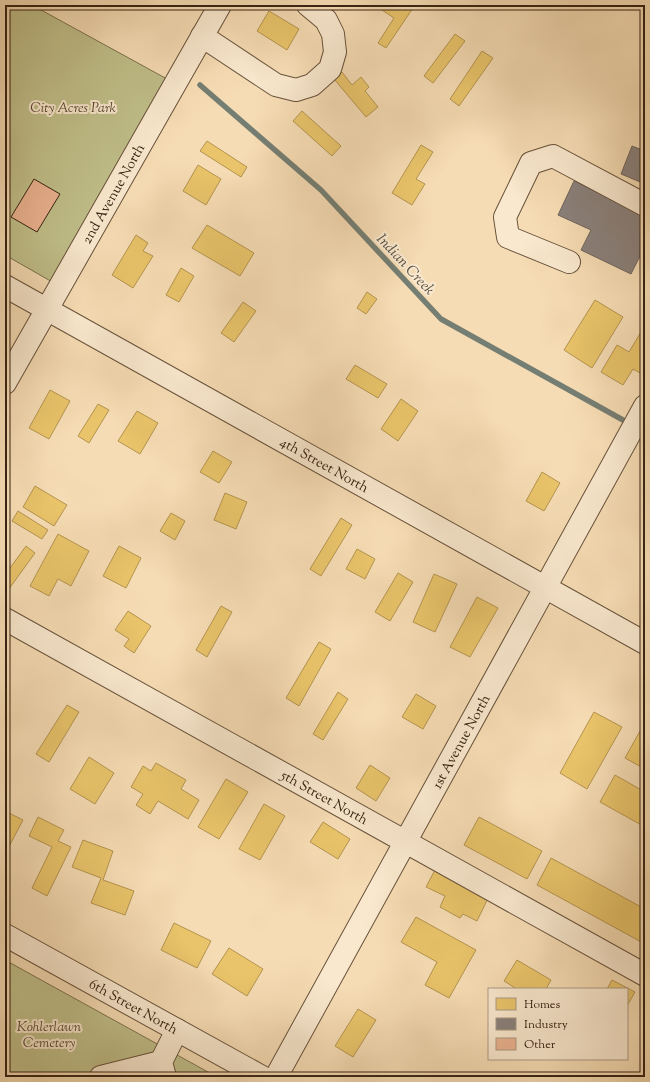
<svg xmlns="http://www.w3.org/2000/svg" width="650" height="1082" font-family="'Sorts Mill Goudy',serif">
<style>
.green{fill:#c0bf8a;stroke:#7c714e}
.homes{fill:#e9c46a;stroke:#b49450}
.industry{fill:#8a817c;stroke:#71655c}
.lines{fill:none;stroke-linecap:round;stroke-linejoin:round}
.stream{stroke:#757e73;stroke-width:5.5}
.building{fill:#eab290;stroke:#372312}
.minor-casing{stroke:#67513a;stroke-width:24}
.minor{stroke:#f9e8ce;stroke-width:22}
.labels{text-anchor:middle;stroke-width:4;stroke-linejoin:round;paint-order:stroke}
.park-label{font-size:14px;font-style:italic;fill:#594a30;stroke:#f9e8ce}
.street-label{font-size:14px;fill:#372312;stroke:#f9e8ce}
.water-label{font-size:15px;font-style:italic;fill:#565043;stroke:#f9e8ce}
</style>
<rect width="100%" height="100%" fill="#f6dcb4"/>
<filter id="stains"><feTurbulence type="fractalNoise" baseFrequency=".005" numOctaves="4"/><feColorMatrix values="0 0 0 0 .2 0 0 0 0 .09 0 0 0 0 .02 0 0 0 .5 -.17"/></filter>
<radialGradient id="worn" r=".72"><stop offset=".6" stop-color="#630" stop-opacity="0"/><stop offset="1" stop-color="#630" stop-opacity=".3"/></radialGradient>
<path class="green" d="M5 5H32L167 79 54 283 5 255Z
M5 960 217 1077H5Z"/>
<path class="homes" d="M386 5H415L386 48 378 43 394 18 382 10Z
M269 11 299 29 287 50 257 31Z
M455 34 465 41 433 83 424 76Z
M482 51 493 58 459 106 450 99Z
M342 72 352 85 361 77 369 87 365 91 378 107 366 117 334 79Z
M302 111 341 146 332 156 293 121Z
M207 141 247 167 241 177 200 151Z
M421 145 433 152 416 179 425 184 412 205 392 193Z
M198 165 221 179 206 205 183 191Z
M207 225 254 253 240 276 192 248Z
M136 235 148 243 143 251 153 256 133 288 112 275Z
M181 268 194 276 179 302 166 295Z
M367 292 377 299 366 314 357 308Z
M595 300 623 317 592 368 564 350Z
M243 302 256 311 234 342 221 333Z
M641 332 645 335V369L642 374 633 369 623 385 601 372 617 345 629 352Z
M355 365 387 384 378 398 346 379Z
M50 390 70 401 49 439 29 428Z
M401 399 418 411 398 441 381 429Z
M98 404 109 410 89 443 78 436Z
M137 411 158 423 140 454 118 441Z
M213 451 232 462 219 483 200 472Z
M542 472 560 483 544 511 526 501Z
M35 486 67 505 54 526 23 507Z
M225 493 247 502 236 529 214 520Z
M18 511 48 530 42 539 12 521Z
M171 513 185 521 175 540 160 531Z
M341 518 352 525 321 576 310 569Z
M58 534 89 551 71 586 58 579 49 596 30 586Z
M26 546 35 553 6 593 5 592V575Z
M119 546 141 558 126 588 103 576Z
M357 549 375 559 365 579 346 569Z
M398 573 413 582 390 621 375 612Z
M434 574 457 584 435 632 413 622Z
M477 597 498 608 470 657 450 647Z
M221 606 232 612 207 657 196 650Z
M128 611 151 626 134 653 124 646 129 639 115 630Z
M319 642 331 649 299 706 286 698Z
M338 692 348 699 323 740 313 734Z
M416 694 436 706 423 729 402 717Z
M67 705 79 712 49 762 36 754Z
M594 712 622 727 587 789 560 773Z
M640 731 645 734V769L625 758Z
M89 757 114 773 95 804 70 789Z
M156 763 186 780 181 789 199 800 188 819 158 801 150 814 136 805 143 794 131 787 143 766 151 771Z
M370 765 390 778 376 801 356 788Z
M615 775 645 792V827L600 802Z
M226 779 248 792 219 839 198 827Z
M264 804 285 816 260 860 239 849Z
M9 813 23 820 5 854V821Z
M38 817 64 830 58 841 71 847 47 896 32 888 52 847 29 836Z
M479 817 542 851 527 879 464 845Z
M323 822 350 839 338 859 310 842Z
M83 840 113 851 103 880 134 891 125 915 91 903 101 878 72 867Z
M551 858 645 909V944L537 885Z
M437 866 490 894 477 921 463 914 460 918 440 907 445 896 426 887Z
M416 917 476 950 449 998 425 985 437 962 401 942Z
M174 923 211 941 197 968 161 950Z
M229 948 263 969 247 996 212 974Z
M517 960 551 980 546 989H517L504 981Z
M612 980 635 992 627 1006V989H607Z
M358 1009 376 1020 353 1057 335 1046Z"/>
<path class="industry" d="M632 146 645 151V184L621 174Z
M574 181 645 215V246L631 274 581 250 591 230 558 215Z"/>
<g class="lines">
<path class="stream" d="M200 85 321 190 441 319 623 420"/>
</g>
<path class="building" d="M34 179 60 194 37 232 11 217Z"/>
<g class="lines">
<g class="minor-casing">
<g id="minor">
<path d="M202 36 276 85 296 90 312 85 330 69 335 52 333 34 326 20 308 5"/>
<path d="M569 262 508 237 505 217 531 163 553 156 645 205"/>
<path id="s1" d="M5 286 645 643"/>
<path id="s2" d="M5 383 220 5"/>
<path id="s3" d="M5 619 645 975"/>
<path id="s4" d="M5 935 262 1077"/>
<path d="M101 1077 161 1062"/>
<path d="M165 1077 161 1062 177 1030"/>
<path id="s5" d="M276 1077 645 406"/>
</g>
</g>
<use href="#minor" class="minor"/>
</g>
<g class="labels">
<g class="park-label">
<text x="73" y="112">City Acres Park</text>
<text x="49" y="1031">Kohlerlawn<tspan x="49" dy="16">Cemetery</tspan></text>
</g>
<g class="street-label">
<text dy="5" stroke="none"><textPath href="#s2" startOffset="218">2nd Avenue North</textPath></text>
<text dy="5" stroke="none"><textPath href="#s1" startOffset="366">4th Street North</textPath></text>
<text dy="5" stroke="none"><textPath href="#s5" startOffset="383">1st Avenue North</textPath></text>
<text dy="5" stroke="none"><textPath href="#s3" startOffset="366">5th Street North</textPath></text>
<text dy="5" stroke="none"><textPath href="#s4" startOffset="147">6th Street North</textPath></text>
</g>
<g class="water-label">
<text transform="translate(406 264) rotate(47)" y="5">Indian Creek</text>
</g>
</g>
<rect width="650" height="1082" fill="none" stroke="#f6dcb4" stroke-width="20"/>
<rect x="6" y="6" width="638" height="1070" fill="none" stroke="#372312" stroke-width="2"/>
<rect x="10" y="10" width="630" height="1062" fill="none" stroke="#372312"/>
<rect x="488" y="988" width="140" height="72" fill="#f9e8ce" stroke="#ab9983"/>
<rect x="496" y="998" width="20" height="12" fill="#e9c46a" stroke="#ab9983"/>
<text x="524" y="1008" font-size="12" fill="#372312">Homes</text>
<rect x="496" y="1018" width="20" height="12" fill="#8a817c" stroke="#ab9983"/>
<text x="524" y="1028" font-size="12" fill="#372312">Industry</text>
<rect x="496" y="1038" width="20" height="12" fill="#eab290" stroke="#ab9983"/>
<text x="524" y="1048" font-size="12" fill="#372312">Other</text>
<rect width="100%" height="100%" filter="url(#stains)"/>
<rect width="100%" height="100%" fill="url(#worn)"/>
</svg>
